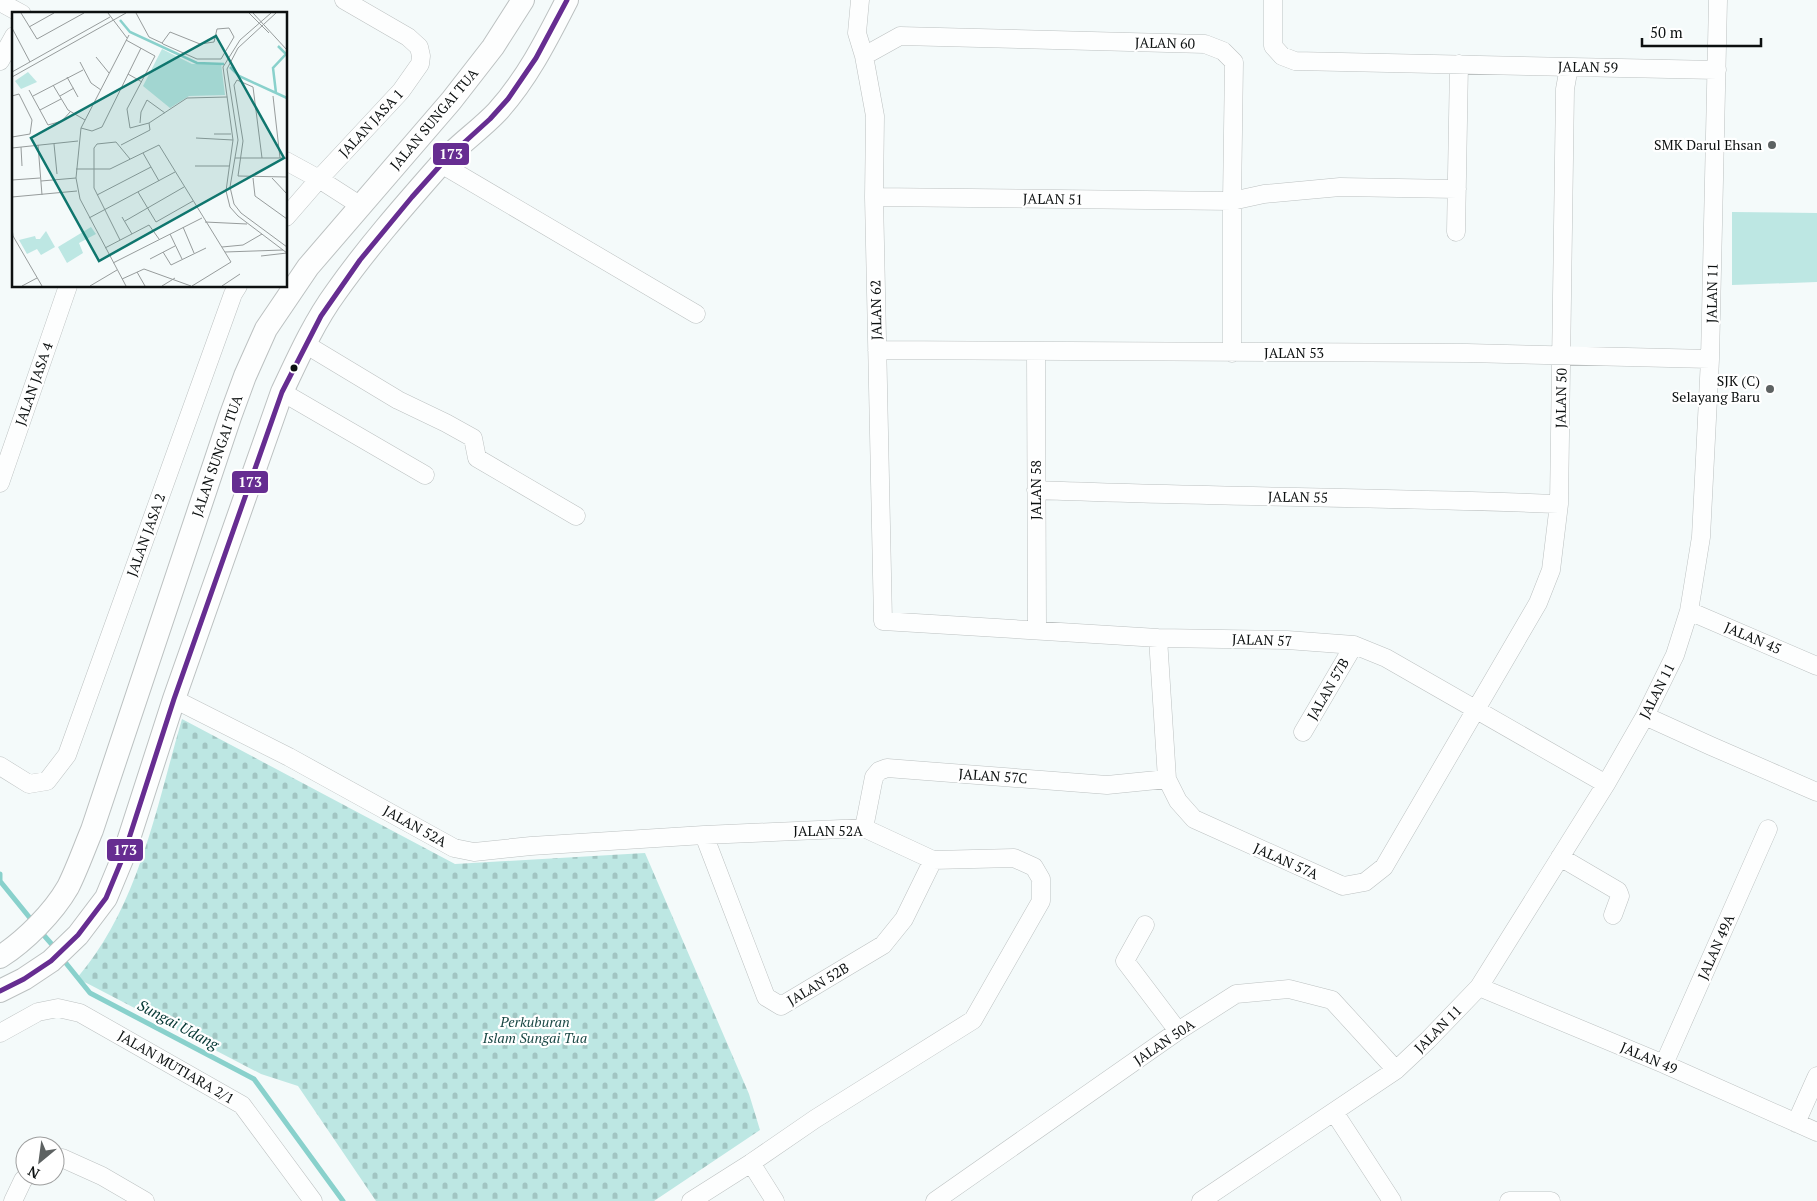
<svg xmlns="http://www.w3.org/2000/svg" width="1817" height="1201" font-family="'PT Serif',serif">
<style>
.cemetery{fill:url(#cemetery-stones)}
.pitch{fill:#bde7e3}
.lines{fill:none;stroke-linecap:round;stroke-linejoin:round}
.stream{stroke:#89d1cc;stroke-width:5}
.minor-casing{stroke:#bcc1c1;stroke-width:19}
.major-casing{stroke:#bcc1c1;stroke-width:24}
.minor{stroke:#fdfefe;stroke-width:18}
.major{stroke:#fdfefe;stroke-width:22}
.bus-1-casing{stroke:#fff;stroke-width:9}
.bus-1{stroke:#662d91;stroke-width:5}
.poi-dot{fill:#5d6262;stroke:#fff;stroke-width:2}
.bus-dot{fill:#0c1010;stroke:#fff;stroke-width:2}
.labels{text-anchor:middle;stroke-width:4.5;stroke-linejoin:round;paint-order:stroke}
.street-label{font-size:14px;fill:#0c1010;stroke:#fff}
.poi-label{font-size:14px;fill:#0c1010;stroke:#fff;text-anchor:end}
.park-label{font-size:14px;font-style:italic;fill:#1a4845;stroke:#fff}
.water-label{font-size:15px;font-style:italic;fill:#033532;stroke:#fff}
.inset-river{fill:none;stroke:#89d1cc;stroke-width:2.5}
.inset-road{fill:none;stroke:#979c9c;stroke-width:1}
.view{fill:#0f766e;fill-opacity:0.15;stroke:#0f766e;stroke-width:2.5}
.inset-edge{fill:none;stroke:#0c1010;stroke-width:2.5}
.line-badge{stroke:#fff;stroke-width:2}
.badge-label{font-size:14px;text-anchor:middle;font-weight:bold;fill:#fff}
</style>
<defs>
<pattern id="cemetery-stones" width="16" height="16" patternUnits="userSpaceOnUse" patternTransform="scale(1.25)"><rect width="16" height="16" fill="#bde7e3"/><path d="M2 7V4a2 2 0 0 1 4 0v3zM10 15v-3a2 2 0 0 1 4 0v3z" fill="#a1c5c2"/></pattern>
</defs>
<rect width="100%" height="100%" fill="#f4fafa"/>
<path class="cemetery" d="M182 719 455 864 645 853 749 1094 760 1130 654 1201H376L298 1086 261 1074 77 978C139 906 156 808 182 719Z"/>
<path class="pitch" d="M1732 212 1817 213V282L1732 285Z"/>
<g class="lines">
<path class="stream" d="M0 874V881L34 923
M41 932 55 948
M61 957 90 993 254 1079 343 1201"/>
<g class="minor-casing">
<path id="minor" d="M860 0 857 33 864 56 875 116 874 197 883 621 1158 638 1287 640 1354 645 1386 658 1606 784
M1273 0V46L1282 56 1295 61 1717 70
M0 2 22 14
M864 56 900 36 1205 44 1223 51 1234 62 1232 201V353
M0 61 14 36
M286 161 319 179 361 206
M441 164 696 314
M874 197 1232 201 1264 194 1340 187 1457 189
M286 217 319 179 401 91 420 64 421 56 419 47 408 37 344 0
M1456 232 1459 64
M305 344 398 400 446 423 473 438 477 458 576 516
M877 350 1467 353 1710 359
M1036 351 1037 630
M282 392 425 475
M0 483 68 286
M1036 490C1211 497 1385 497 1559 504
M1689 611 1817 666
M1158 638 1167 779 1178 801 1194 819 1343 886 1365 882 1384 867 1538 603 1551 570 1559 504 1565 89 1569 67
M174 699 289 757 454 848 474 852 531 846 704 835 864 828 933 860 1014 858 1034 867 1041 879V901L973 1020 815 1119 751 1163 691 1201
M1645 716 1711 746 1817 792
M1303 732 1354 645
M0 766 29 784 47 781 67 755 233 294 238 286
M864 828 874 777 879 771 887 768 1107 785 1167 779
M704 835 766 997 781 1006 883 945 904 919 933 860
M1560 857 1618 891 1620 896 1613 915
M1145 925 1125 961 1178 1031
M1479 987 1664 1064 1817 1132
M0 1033 38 1012 58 1008 80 1013 242 1105 313 1201
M1664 1064 1768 829
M1334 1112 1392 1201
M1796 1123 1817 1076
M55 1160 62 1158 102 1176 145 1201
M751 1163 775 1201
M13 1201 23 1180 27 1176
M935 1201 1178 1031 1236 994 1289 989 1332 1000 1396 1070
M1201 1201 1396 1070 1428 1040 1479 987 1606 784 1645 716 1675 655 1689 611 1701 537 1710 359 1718 0
M1509 1201H1551"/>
</g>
<g class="major-casing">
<path id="major" d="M0 957C25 941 53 913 68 887 77 869 84 849 92 830L230 417 245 376 266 329 308 267 451 101 493 47 523 0
M0 991 24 979 51 961 78 935 106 898 123 857 174 699 282 392C298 358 314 322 336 292 367 248 403 207 439 166 456 146 479 131 497 112 527 79 547 39 567 0"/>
</g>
<use href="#minor" class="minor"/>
<use href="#major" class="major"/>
<g class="bus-1-casing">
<path id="bus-1" d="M0 991 24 979 51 961 78 935 106 898 123 857 174 699 282 392 321 316 360 260 412 197 446 159 490 119 508 99 536 58 567 0"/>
</g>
<use href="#bus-1" class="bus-1"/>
</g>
<g class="poi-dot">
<circle cx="1772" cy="145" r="5"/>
<circle cx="1770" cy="389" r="5"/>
</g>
<circle class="bus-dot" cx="294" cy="368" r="4.5"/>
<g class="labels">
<g class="street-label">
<text transform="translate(1165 43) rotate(1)" y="5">JALAN 60</text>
<text transform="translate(1588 67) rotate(1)" y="5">JALAN 59</text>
<text transform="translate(434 119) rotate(-50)" y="5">JALAN SUNGAI TUA</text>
<text transform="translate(371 123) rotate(-47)" y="5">JALAN JASA 1</text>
<text transform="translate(1053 199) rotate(1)" y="5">JALAN 51</text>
<text transform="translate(1712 293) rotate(-89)" y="5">JALAN 11</text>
<text transform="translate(876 310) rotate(-91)" y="5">JALAN 62</text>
<text x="1294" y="358">JALAN 53</text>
<text transform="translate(34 384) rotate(-71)" y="5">JALAN JASA 4</text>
<text transform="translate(1561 398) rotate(-89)" y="5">JALAN 50</text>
<text transform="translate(217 456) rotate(-71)" y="5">JALAN SUNGAI TUA</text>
<text transform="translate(1036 490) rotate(-90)" y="5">JALAN 58</text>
<text transform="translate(1298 497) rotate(1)" y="5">JALAN 55</text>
<text transform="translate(146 535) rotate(-70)" y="5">JALAN JASA 2</text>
<text transform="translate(1753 638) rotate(23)" y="5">JALAN 45</text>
<text transform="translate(1262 640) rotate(2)" y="5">JALAN 57</text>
<text transform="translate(1328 689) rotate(-60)" y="5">JALAN 57B</text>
<text transform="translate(1657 691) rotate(-63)" y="5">JALAN 11</text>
<text transform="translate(993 776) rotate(4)" y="5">JALAN 57C</text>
<text transform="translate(415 826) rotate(29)" y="5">JALAN 52A</text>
<text x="828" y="836">JALAN 52A</text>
<text transform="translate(1286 861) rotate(24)" y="5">JALAN 57A</text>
<text transform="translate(1716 947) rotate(-66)" y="5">JALAN 49A</text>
<text transform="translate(818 984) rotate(-31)" y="5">JALAN 52B</text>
<text transform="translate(1438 1029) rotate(-45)" y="5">JALAN 11</text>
<text transform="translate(1164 1042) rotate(-34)" y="5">JALAN 50A</text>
<text transform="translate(1649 1058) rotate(23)" y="5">JALAN 49</text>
<text transform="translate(176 1067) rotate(30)" y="5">JALAN MUTIARA 2/1</text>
</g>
<g class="poi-label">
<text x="1762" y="150">SMK Darul Ehsan</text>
<text x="1760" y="386">SJK (C)<tspan x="1760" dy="16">Selayang Baru</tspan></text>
</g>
<g class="park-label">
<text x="535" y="1027">Perkuburan<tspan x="535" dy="16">Islam Sungai Tua</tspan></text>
</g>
<g class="water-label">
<text transform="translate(178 1025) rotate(28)" y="5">Sungai Udang</text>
</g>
</g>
<g transform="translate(12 12)">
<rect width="275" height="275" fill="#f4fafa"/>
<path d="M150 37 180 52 209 51 213 83 177 84 158 96 131 74Z" fill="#bde7e3"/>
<path d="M16 60 25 70 9 77 3 69Z" fill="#bde7e3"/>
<path d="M79 215 84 222 67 231 71 241 55 251 46 235ZM34 219 43 235 29 243 25 237 15 242 7 228 23 224 24 227H28Z" fill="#bde7e3"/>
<path class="inset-river" d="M108 8 118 20 185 51 212 52M218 55 227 64 275 86M264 81 261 56 274 42 266 34"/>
<path class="inset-road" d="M9 1 25 27 72 1M96 1 115 26M124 1 137 25 150 31 151 32 185 47H209L222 25 217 16 205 17 202 30 188 32 158 20 150 31M237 1 257 21M241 1 275 38M259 1 228 28 211 55 221 128 214 179 218 195 226 204 275 241M264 1 226 36 215 57 226 128 218 175 222 192 229 201 275 235M17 15 42 1M0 16 18 50M114 28 143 44 115 97 118 116 137 111 175 86 215 85M84 45 97 61M68 50 79 71 89 78M0 60 98 5M116 62 130 70M0 65 114 1M55 65 66 85M41 73 56 98 73 108M17 78 36 113 50 109 58 100M0 84 7 82 20 108 18 122 0 125M21 84 71 58M48 84 62 76M261 84 268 146M28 98 49 87M128 111 129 100 135 88 153 101M69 116 80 119 90 115 129 36M202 122H219M184 126 221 128M42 132 45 162M26 133 30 183M109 133 138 118 137 111M9 135 10 154M0 136 66 129M131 141 147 169M223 146H275M250 146 241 75 225 68 222 73 231 129 226 164 275 165M183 154H217M64 157H98L147 133 219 250 180 274M241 166 243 184 275 207M260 166 275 182M0 168 28 166M29 169 64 166M126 180 144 210 181 189M85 183 139 155M0 185 65 179M110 205 120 222M77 206 163 160M113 209 172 175M193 210 235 212M171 215 182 241M0 216 1 224 30 274M158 222 170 247M108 228 82 176V136L85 132 104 130 118 147M210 235 231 233 250 222M93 236 137 213 147 227M151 240 159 253 194 236M213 240 271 238M249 244 275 241M138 247 163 234M101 251 190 206M125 260 133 274M110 267 132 257 179 274M10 274 25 266M78 274 105 258M114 274 68 187 64 166 69 116 117 23M150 274 163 266M210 274 228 262"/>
<path class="view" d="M204 24 272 146 87 249 19 126Z"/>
<rect width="275" height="275" class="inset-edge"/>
</g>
<g class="line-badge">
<rect x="432" y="142" width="38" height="24" rx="5" fill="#662d91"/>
<rect x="231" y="470" width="38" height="24" rx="5" fill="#662d91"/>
<rect x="106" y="838" width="38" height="24" rx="5" fill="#662d91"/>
</g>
<g class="badge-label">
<text x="451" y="159">173</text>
<text x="250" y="487">173</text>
<text x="125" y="855">173</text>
</g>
<g transform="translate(40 1161) rotate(209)"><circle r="24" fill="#ffffff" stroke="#9e9f9f"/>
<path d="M0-4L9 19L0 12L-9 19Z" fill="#5d6262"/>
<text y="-8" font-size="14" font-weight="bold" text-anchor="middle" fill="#0c1010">N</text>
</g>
<path d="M1642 38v8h119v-8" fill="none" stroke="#0c1010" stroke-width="2.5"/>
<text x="1650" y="38" font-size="15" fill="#0c1010" stroke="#ffffff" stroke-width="4" paint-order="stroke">50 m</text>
</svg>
